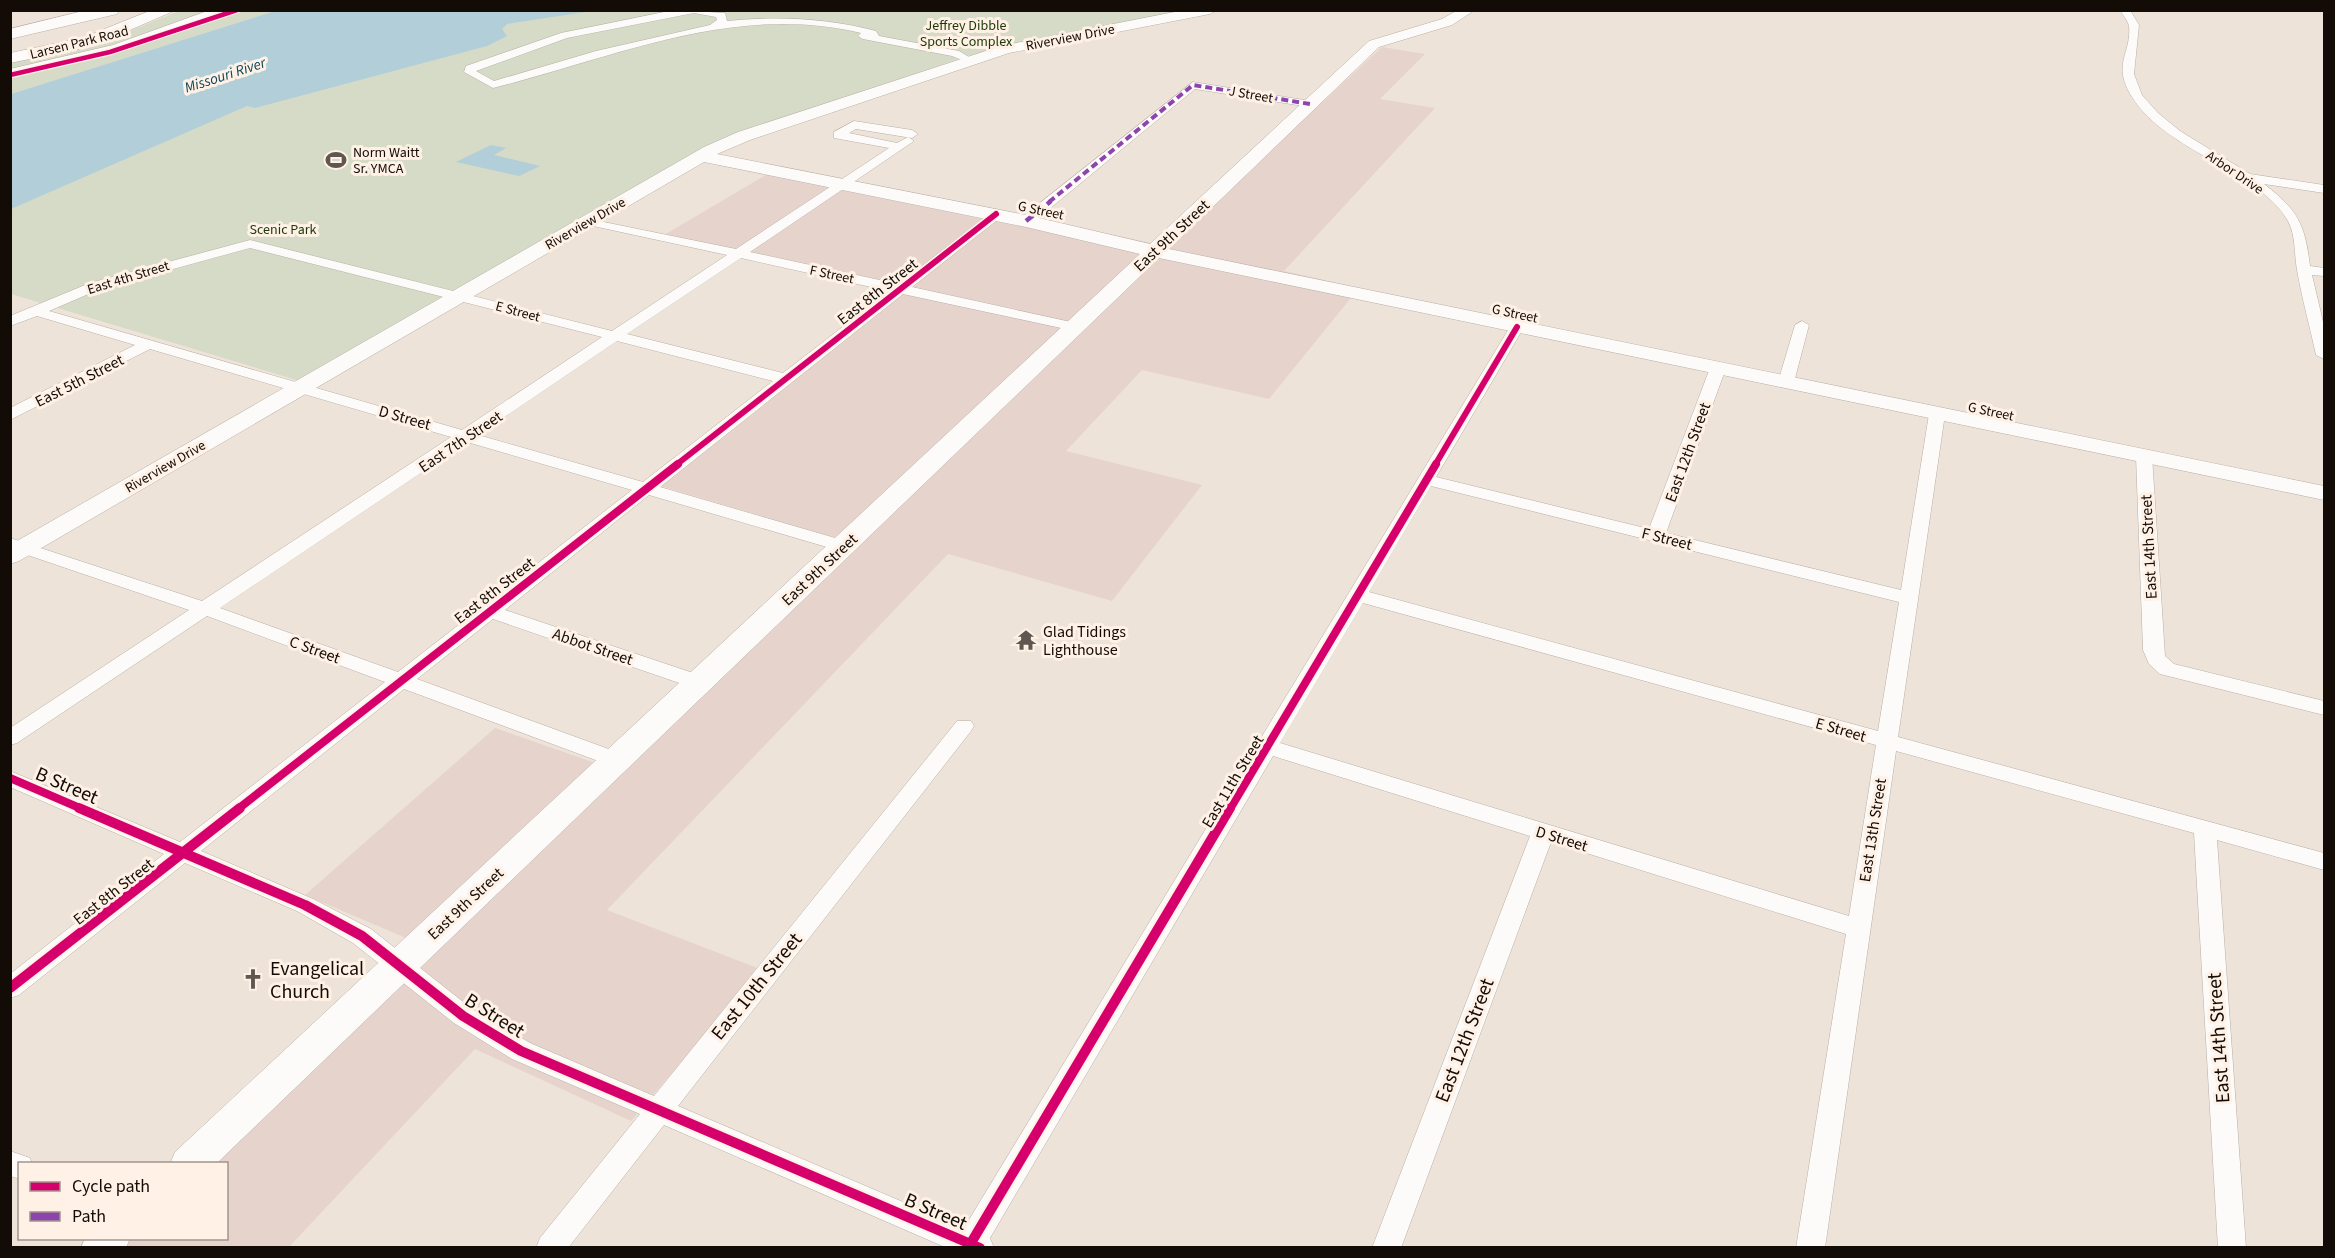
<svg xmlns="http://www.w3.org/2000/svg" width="2335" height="1258" font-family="'Source Sans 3',sans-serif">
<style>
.industrial{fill:#e6d4cc}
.green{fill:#d5dbc6}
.water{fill:#b2ced9}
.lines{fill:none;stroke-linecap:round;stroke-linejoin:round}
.street-casing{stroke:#b8afa7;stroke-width:1}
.secondary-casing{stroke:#b8afa7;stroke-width:1}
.primary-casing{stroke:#b8afa7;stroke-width:1}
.highway-casing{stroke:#b8afa7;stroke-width:1}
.street{fill:#fcfbf9;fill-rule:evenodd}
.secondary{fill:#fcfbf9;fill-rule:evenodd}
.primary{fill:#fcfbf9;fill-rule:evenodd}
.highway{fill:#fcfbf9;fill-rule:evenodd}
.quiet-far1{stroke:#8e44ad;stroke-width:4;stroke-dasharray:7 4;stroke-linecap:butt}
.quiet{stroke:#8e44ad;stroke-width:4.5;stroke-dasharray:9 4.5;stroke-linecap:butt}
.cycleway-far3-casing{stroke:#fff1e5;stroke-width:7}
.cycleway-far2-casing{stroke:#fff1e5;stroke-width:9}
.cycleway-far1-casing{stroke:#fff1e5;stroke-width:11}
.cycleway-casing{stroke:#fff1e5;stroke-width:14}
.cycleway-far3{stroke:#d6006c;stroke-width:4.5}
.cycleway-far2{stroke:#d6006c;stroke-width:6}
.cycleway-far1{stroke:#d6006c;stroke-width:8}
.cycleway{stroke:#d6006c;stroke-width:10}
.labels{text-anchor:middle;stroke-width:6;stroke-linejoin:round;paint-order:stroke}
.far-park-label{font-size:14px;fill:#193907;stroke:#fff1e5}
.far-street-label{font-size:14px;fill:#130c06;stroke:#fff1e5}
.far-poi-label{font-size:14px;fill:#130c06;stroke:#fff1e5;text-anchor:start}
.far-water-label{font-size:15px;font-style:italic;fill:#09475c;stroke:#fff1e5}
.street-label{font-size:16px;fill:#130c06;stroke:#fff1e5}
.poi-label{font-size:16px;fill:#130c06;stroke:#fff1e5;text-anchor:start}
.near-street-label{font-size:20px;fill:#130c06;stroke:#fff1e5}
.near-poi-label{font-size:20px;fill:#130c06;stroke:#fff1e5;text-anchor:start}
</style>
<rect width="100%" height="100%" fill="#eee3d8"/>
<path class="industrial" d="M1382 47 1425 54 1380 99 1435 108 1284 271 1359 288 1269 399 1142 370 1066 451 1202 485 1112 601 948 554 607 910 760 969 631 1121 475 1049 289 1247 83 1248 93 1239 226 1238V1164L174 1163 413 941 305 895 495 728 621 772 857 544 647 482 899 287 664 235 781 166 1167 246Z"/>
<path class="green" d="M179 11H275L11 94 10 60 70 50 110 39Z
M542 11H1189L967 56 842 99 691 157 581 217 300 381 11 294V198L165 118Z"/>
<path class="water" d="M275 11H592L507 24 502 29 507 36 487 46 255 108 247 106 11 209V94Z
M491 145 506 148 494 155 540 166 519 176 456 162Z"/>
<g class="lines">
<g class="street-casing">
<path id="street" d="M210 10H226L120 49 10 75V69L113 45Z
M674 10 725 13 727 21C778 16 826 18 876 31L879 36 959 51 974 60 969 63 952 56 863 39 858 36 861 33C735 2 613 58 493 88L464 72 466 66 561 33ZM694 13 716 17 717 20 710 25 596 51 494 81 476 71 567 38Z
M2120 10H2130L2139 25 2134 74 2142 95 2158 113 2180 131 2250 174 2324 185V193L2264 184C2298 210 2305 224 2310 266L2324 268V276L2312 275 2324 326V359L2316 355C2310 327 2302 299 2297 270 2294 254 2296 236 2288 221 2259 170 2166 152 2132 97 2111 64 2132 53 2129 26 2128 21 2123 15 2120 10Z
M1193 82 1310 101 1316 104 1310 107 1195 89 1031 224H1021V218Z
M854 121 912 130 918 134 912 138 856 129 849 133 897 143 908 137 914 141 750 252 898 284 996 210 1001 211V217L912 287 1080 324 1082 327 1080 330 1075 331 903 294 660 487 849 542 852 546 849 550H837L649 495 505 610 705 677 708 682 705 687H691L493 619 417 679 625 755 628 760 625 765 617 767 609 765 404 689 201 851 313 899 371 929 472 1009 530 1043 654 1096 957 721H971L974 726 971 731 678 1106 964 1228 1510 327 1517 323 1524 327 1436 477 1649 529 1710 368 1718 363 1726 368 1666 533 1901 590 1929 414 1937 409 1943 411 1945 414 1898 737 2324 853V870L2217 840 2246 1248H2218L2194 833 1896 751 1825 1248H1796L1846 934 1551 842 1401 1248H1372L1530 836 1273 756 990 1238 994 1248H947L664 1125 568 1248H536L540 1238 640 1114 512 1059 454 1023 353 943 297 911 185 863 19 995 10 998V974L164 854 10 787V771L180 842 385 682 207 616 17 743 10 745V728L189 610 10 549V538L202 601 451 437 150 349 10 420V408L135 345 37 316 10 326V316L90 283 250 240 612 331 727 255 584 224V218L736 249 889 148 834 138V132ZM250 248 602 337 462 430 49 311 100 289ZM741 258 889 291 783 373 627 334ZM617 341 773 381 643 482 478 435ZM467 442 632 490 398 672 220 608ZM1431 486 1899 602 1878 731 1369 592ZM1363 603 1876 745 1849 916 1280 743Z
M1802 321 1809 325 1794 382 1786 387 1780 385 1778 382 1795 325Z
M2144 451 2152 456 2165 656 2174 664 2324 701V715L2160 674 2149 664 2143 650 2136 456Z
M10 1151 30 1158 32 1164H20V1179L10 1176Z"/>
</g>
<g class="secondary-casing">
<path id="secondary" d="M1185 10H1217L1210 14 1009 53 750 140 717 154 1026 215 1150 244 1369 41 1442 19 1458 10H1475L1452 25 1379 47 1169 249 2324 486V500L1159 258 216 1164H170L175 1152 1140 254 1026 227 704 162 19 561 10 564V545L704 147 738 132 1001 46Z
M85 1238H130L126 1248H81Z"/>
</g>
<g class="primary-casing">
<path id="primary" d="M152 10H176L93 46 10 63V53L82 38Z"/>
</g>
<g class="highway-casing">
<path id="highway" d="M87 10H119L117 14 10 39V29Z"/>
</g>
<use href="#street" class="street"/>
<use href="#secondary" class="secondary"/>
<use href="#primary" class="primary"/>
<use href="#highway" class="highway"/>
<path class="quiet-far1" d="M1049 202 1193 85 1310 104"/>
<path class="quiet" d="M1026 221 1051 201"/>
<g class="cycleway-far3-casing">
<path id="cycleway-far3" d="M10 75 110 52 237 10"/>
</g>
<g class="cycleway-far2-casing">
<path id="cycleway-far2" d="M676 465 996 214
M1435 465 1517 327"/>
</g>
<g class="cycleway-far1-casing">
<path id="cycleway-far1" d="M10 778 82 809
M238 809 678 464
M1230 809 1436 464"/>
</g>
<g class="cycleway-casing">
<path id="cycleway" d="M79 808 305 905 362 936 463 1016 521 1051 980 1248
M10 988 240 808
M968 1248 1230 808"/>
</g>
<use href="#cycleway-far3" class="cycleway-far3"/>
<use href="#cycleway-far2" class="cycleway-far2"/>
<use href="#cycleway-far1" class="cycleway-far1"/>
<use href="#cycleway" class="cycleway"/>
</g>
<defs>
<g id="stadium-bare" transform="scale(1.62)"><path d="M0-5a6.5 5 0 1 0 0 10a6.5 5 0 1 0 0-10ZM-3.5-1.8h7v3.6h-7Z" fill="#605750" stroke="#fff1e5" stroke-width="2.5" paint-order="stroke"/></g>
<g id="temple-bare" transform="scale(1.62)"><path d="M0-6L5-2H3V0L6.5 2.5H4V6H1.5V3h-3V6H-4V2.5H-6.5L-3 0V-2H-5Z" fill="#605750" stroke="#fff1e5" stroke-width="2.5" paint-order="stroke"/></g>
<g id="church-bare" transform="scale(1.62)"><path d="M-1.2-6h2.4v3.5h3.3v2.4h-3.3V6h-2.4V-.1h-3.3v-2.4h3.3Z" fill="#605750" stroke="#fff1e5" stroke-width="2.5" paint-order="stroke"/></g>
</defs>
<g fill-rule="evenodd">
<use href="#stadium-bare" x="336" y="160"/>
<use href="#temple-bare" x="1026" y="640"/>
<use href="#church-bare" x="253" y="979"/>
</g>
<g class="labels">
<g class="far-park-label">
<text x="966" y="30">Jeffrey Dibble<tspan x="966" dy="16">Sports Complex</tspan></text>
<text x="283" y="234">Scenic Park</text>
</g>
<g class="far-street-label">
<text transform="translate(1070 37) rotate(-11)" y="5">Riverview Drive</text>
<text transform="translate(79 42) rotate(-14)" y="5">Larsen Park Road</text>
<text transform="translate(1251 94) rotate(10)" y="5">J Street</text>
<text transform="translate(2235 172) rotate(34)" y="5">Arbor Drive</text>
<text transform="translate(1041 210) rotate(12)" y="5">G Street</text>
<text transform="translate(585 223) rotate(-30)" y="5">Riverview Drive</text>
<text transform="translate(832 274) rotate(12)" y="5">F Street</text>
<text transform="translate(128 277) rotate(-17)" y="5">East 4th Street</text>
<text transform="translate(518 311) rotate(15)" y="5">E Street</text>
<text transform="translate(1515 313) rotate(12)" y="5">G Street</text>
<text transform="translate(1991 411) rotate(12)" y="5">G Street</text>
<text transform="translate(165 466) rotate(-30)" y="5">Riverview Drive</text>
</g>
<g class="far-poi-label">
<text x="353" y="157">Norm Waitt<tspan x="353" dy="16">Sr. YMCA</tspan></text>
</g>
<g class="far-water-label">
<text transform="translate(225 75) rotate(-18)" y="5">Missouri River</text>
</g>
<g class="street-label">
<text transform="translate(1171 235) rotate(-43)" y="6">East 9th Street</text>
<text transform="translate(877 291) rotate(-38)" y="6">East 8th Street</text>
<text transform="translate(79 380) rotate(-27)" y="6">East 5th Street</text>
<text transform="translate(405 417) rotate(16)" y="6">D Street</text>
<text transform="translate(460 441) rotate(-34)" y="6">East 7th Street</text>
<text transform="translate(1687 452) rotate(-70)" y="6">East 12th Street</text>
<text transform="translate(1667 538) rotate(14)" y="6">F Street</text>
<text transform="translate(2148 547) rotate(-93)" y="6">East 14th Street</text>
<text transform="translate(819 569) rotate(-43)" y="6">East 9th Street</text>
<text transform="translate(494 590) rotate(-38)" y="6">East 8th Street</text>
<text transform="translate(593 646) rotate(19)" y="6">Abbot Street</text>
<text transform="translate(315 649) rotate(20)" y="6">C Street</text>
<text transform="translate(1841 729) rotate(16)" y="6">E Street</text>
<text transform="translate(1232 781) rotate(-59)" y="6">East 11th Street</text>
<text transform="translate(1872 830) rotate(-81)" y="6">East 13th Street</text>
<text transform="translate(1562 838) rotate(17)" y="6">D Street</text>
<text transform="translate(113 891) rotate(-38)" y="6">East 8th Street</text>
<text transform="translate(465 903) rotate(-43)" y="6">East 9th Street</text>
</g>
<g class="poi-label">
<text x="1043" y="637">Glad Tidings<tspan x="1043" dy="18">Lighthouse</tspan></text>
</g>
<g class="near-street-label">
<text transform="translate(67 785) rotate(23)" y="7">B Street</text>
<text transform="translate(756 986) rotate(-51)" y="7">East 10th Street</text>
<text transform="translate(495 1015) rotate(32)" y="7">B Street</text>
<text transform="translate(2218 1038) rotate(-94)" y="7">East 14th Street</text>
<text transform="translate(1464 1040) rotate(-69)" y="7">East 12th Street</text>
<text transform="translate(936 1211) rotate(23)" y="7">B Street</text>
</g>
<g class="near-poi-label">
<text x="270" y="975">Evangelical<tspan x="270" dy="23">Church</tspan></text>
</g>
</g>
<rect width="2335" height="1258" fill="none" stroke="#130c06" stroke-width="24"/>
<rect x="18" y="1162" width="210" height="78" fill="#fff1e5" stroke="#a1958c" stroke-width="1.5"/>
<rect x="30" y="1182" width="30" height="9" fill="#d6006c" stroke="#a1958c" stroke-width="1.5"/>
<text x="72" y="1192" font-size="18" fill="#130c06">Cycle path</text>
<rect x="30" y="1212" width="30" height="9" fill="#8e44ad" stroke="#a1958c" stroke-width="1.5"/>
<text x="72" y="1222" font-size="18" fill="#130c06">Path</text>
</svg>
